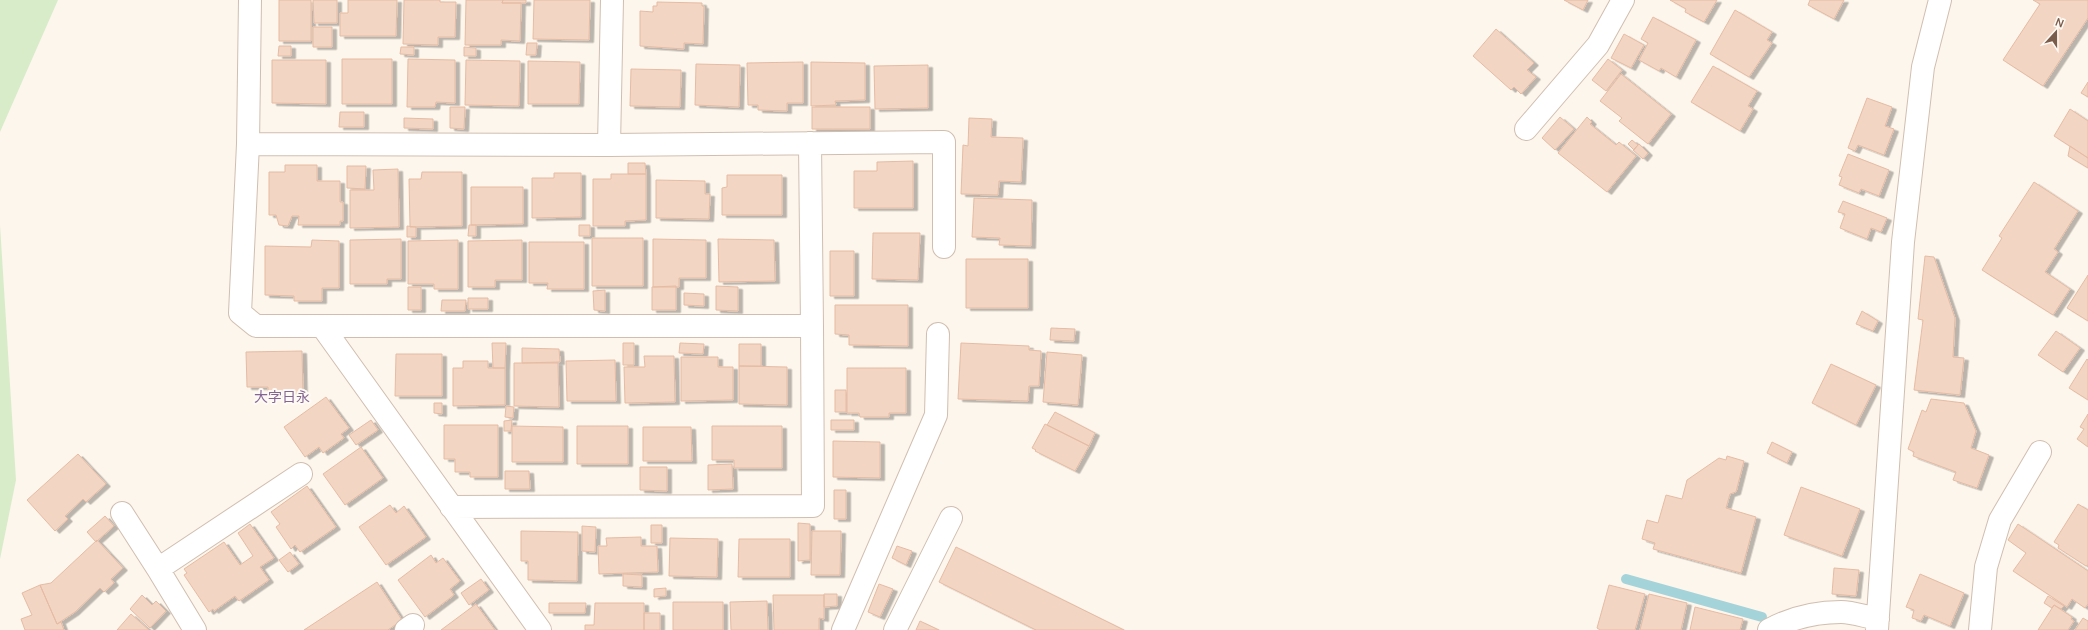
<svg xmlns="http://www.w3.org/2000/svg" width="2088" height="630" font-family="Manrope,'Noto Sans JP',sans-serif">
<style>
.green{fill:#d8ecc9}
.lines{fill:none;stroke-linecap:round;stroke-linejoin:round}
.stream{stroke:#a5d3da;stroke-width:10}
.building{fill:#f3d5c3;stroke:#e6bba3;filter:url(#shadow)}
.minor-casing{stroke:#d1beb0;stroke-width:24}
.minor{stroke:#fff;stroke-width:22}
.labels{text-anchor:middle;stroke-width:4;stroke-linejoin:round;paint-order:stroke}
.quarter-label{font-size:14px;fill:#846695;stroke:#fffaf3}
</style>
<defs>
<filter id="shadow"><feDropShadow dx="4.5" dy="2.5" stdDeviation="0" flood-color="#0004"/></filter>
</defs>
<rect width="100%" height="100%" fill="#fdf6ec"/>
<path class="green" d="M0 0H58L0 132Z
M0 225 16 480 0 559Z"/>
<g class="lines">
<path class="stream" d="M1626 579 1762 617"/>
</g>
<path class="building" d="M279 0H311V41H279Z
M313 0H337V23H314Z
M348 0H397L396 36H340V13H348Z
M404 0H440V2H456L455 37H438V45L403 44Z
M466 0H503L502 3H521L520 41 501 40V45H465Z
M503 0H526V3H502Z
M534 0H590L589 40 533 39Z
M1564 0H1588L1583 10Z
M1670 0H1717L1704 22 1685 12 1686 9Z
M1810 0H1844L1834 19 1808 5Z
M2033 0H2088V18L2043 86 2003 60 2040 4Z
M657 2 702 3V6H704L703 44 684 43V49L640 46V11L653 12V6H657Z
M1735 10 1772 32 1767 40 1772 43 1749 77 1710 54Z
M1653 17 1696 40 1676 77 1661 68 1659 71 1639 60 1648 43 1641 39Z
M313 27H332V47H313Z
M1496 29 1534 63 1527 70 1536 77 1521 94 1514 87 1511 90 1473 56Z
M1624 34 1644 45 1631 68 1611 58Z
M527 43H537L536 55H526Z
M279 46H291V56H278Z
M401 47H414V55L400 54Z
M464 47 476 48V56H464Z
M342 59H392V104H342Z
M408 59 455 60V103L436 102 435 107H407Z
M1608 59 1622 70 1606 91 1592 80Z
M272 60H326V104L272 103Z
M466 60 520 61 519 106 465 105Z
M528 61 580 62 579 104H528Z
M803 62V103H787V111L758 110V105H748L747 63Z
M811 62 865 63V100L835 101 836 105 811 106Z
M696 64 740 65 739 107 695 105Z
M928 65V108L875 109 874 66Z
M1713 66 1757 91 1748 106 1753 109 1740 131 1691 102Z
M631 69 681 70 680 107 630 106Z
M1621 74 1671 114 1648 144 1619 121 1622 118 1600 101Z
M2088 82V97L2081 93Z
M1867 98 1892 107 1885 126 1894 129 1884 155 1858 145 1855 151 1848 148Z
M450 107H465L464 129 450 128Z
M812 107H870V129H812Z
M2070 109 2088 121V158L2054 136Z
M340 112H364V127H339Z
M1560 117 1574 129 1555 150 1542 138Z
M1587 117 1592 122 1590 124 1616 145 1619 142 1636 156 1607 192 1558 153Z
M404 118 433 119V129L404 128Z
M969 118 992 119 991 137 1023 138 1021 182 999 181 998 195 961 194 963 145 968 146Z
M1632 140 1638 145 1634 150 1628 144Z
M1639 144 1648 153 1643 159 1633 150Z
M2070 146 2088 158V168L2068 156Z
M1848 154 1889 170 1879 196 1861 189 1859 193 1839 185 1842 177 1839 176Z
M913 161V208H854V171H877V162Z
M628 163H645L646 174H628Z
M285 165H317V181H340V202H343V221H340V225H298L299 216H292L288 226 279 225 276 215H269V172H285Z
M347 166H366L365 189 347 188Z
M398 169 399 227 350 228V190H374L373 170Z
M422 172H462V226L410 227 409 179H421Z
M554 173H581V217L532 218V178H554Z
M611 174H646V220L625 221V226H593V179H611Z
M727 175H782V215H722V188L727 187Z
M656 180 705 181V194H710L709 219 656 218Z
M2034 182 2078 211 2054 249 2058 252 2045 272 2070 289 2053 315 1982 270 2002 238 1999 236Z
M471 187H523V224L471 225Z
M974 198 1032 200 1031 246 999 245 1000 238 972 237Z
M1843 201 1887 218 1881 232 1871 228 1867 239 1840 228 1845 214 1838 212Z
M469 225H476V236H468Z
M579 225H590V236H579Z
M407 226 416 227V237H407Z
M873 233H920L918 280 872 279Z
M592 238H643V286H592Z
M401 239V279H387V284H350V240Z
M653 239 706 240V278H679V287H653Z
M718 239 774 240 775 281 719 282Z
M312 240 339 241V288H322V301H294V296L265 295V246L311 247Z
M458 240V289H434V284H408V241Z
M522 240V280H495V287H468V241Z
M529 242H584V289H547L548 283H529Z
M830 251H854V296H830Z
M1925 256 1934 257 1955 318 1953 357 1964 358 1960 395 1914 390 1923 320 1918 319Z
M966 259H1028V308H966Z
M2088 275V321L2067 308Z
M676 286V310H652V287Z
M716 286 738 287V311L716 310Z
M408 287H421V310H408Z
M605 290V311L594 310 593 291Z
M684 293 704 294V306L684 305Z
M468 298H488V309H468Z
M442 300H466L465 311H441Z
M835 305H908V346L849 345V335L835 334Z
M1862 311 1878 321 1873 331 1856 324Z
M1051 328 1075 329 1074 341 1050 340Z
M2056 331 2080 348 2063 372 2038 355Z
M492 343H506L505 368H493Z
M623 343H634V365H623Z
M680 343 704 344 703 354 679 353Z
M961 343 1029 346V350L1041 351 1039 386H1029L1028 401 958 399Z
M739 344H761V366H739Z
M522 348 559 349 560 362 522 363Z
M302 351 303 394 268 395V387H247L246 352Z
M1047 352 1082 355 1078 405 1043 402Z
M396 354H442V396H395Z
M644 356H674L675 402 625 403 624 367H645Z
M681 357H718V367H733V400L681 401Z
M2087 359 2088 360V400L2069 388Z
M615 360 616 401H567L566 361Z
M463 361H488V368H505V405L453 406V368H463Z
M514 363H558L559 407 514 406Z
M1831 364 1876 385 1856 425 1812 403Z
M739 366 787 367V405L739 404Z
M847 368H906V413H889V417H860L859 413H847Z
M835 390H846V412H835Z
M326 397 349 428 341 434 344 438 323 453 319 447 305 457 284 427Z
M1931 399 1964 403 1976 431 1971 448 1989 455 1977 488 1953 480 1956 472 1913 456 1914 452 1908 449 1922 410 1926 412Z
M434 403H442V414L434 413Z
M506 406 514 407 513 418 505 417Z
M1055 412 1095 433 1089 446 1047 425Z
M2088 414V447L2077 439 2084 429 2080 427Z
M371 420 378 430 356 445 349 435Z
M512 420 511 431H504V421Z
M831 420H854V430H831Z
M1045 424 1089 446 1075 471 1035 451 1036 450 1032 448Z
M444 425H498V477H470V472H455V459H444Z
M512 426 563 427V462H512Z
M577 426H628V464H577Z
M712 426H782V468H734V460H712Z
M643 427H691L692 461H643Z
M833 441 880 442V478L833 477Z
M1772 442 1792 452 1787 463 1767 453Z
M361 447 383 478 345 505 323 474Z
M78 454 106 484 86 502 83 499 65 516 68 519 55 531 27 500Z
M1727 456 1744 461 1736 492 1730 494 1726 508 1756 517 1741 573 1653 549 1655 543 1642 539 1647 520 1658 523 1666 495 1682 499 1687 480 1719 458 1726 460Z
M732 464 733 489 708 490V465Z
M640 467H667V491L640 490Z
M505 471H529L530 489H505Z
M307 486 336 527 300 552 295 545 291 549 276 527 280 524 271 512Z
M1801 487 1860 509 1842 556 1784 535Z
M834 490H846V519H834Z
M2078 504 2088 510V565L2086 566 2058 548 2059 545 2054 542Z
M390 505 396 513 404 506 426 537 386 565 359 527Z
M105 516 114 526 96 542 87 532Z
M798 523 810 524V560L798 561Z
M250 524 274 558 260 567 269 580 239 601 235 596 214 611 213 609 209 612 184 575 187 573 184 569 224 542 240 565 253 556 238 533Z
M2018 524 2088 571V604L2085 608 2072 599 2067 607 2013 571 2026 553 2008 540Z
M651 525H662V543H651Z
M582 526 596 527 595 552 582 551Z
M521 531 578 532 577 581 528 580V561H521Z
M812 531H841L840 575H811Z
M641 537V546H657L658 572 599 574 598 546H607L606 538Z
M670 538 718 539 717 577 669 576Z
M739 539H790V577H738Z
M97 540 123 568 111 579 114 583 104 592 100 588 75 612 57 624 40 585 51 583Z
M897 546 912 551 906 565 892 558Z
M956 547 1124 630H1036L939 582Z
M290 552 299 564 288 572 279 560Z
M431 555 436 563 443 558 460 581 450 589 454 595 425 617 398 580Z
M1834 568 1859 570 1856 596 1832 594Z
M623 574 642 575V587L623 586Z
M1920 574 1964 593 1950 626 1924 615 1921 621 1912 618 1914 610 1906 607Z
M481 579 489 590 469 605 461 593Z
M377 582 402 620 388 630H304Z
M879 584 893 589 880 617 868 612Z
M40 585 57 624 61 622 64 630H25L21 619 32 615 22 593Z
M1609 585 1645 594 1635 630H1600L1597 628Z
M666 588V596L654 597V589Z
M824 594H837V606L824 607Z
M1649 594 1687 603 1681 630H1640Z
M142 595 152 605 156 601 166 611 150 628 130 609Z
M773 595H824V619L819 618V630H774Z
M2048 596 2064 606 2061 609 2054 605 2052 608 2044 603Z
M767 601 768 630H731L730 602Z
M673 602H723V630H673Z
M549 603H586L585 613H549Z
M595 603H644V630H585V625H594Z
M476 604 495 630H441Z
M2054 605 2072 617 2071 619 2074 621 2068 630H2038Z
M1695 607 1743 619 1740 630H1690Z
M644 613H660V630H644Z
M131 614 149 630H117Z
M2083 618 2088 621V630H2075Z
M920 621 939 630H916Z"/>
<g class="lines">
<g class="minor-casing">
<path id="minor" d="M250 0 248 144 240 313 256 326H322L540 630
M612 0 609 145 944 142V247
M1526 129 1598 45 1623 0
M248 144 609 145
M322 326H812L810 143
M451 507 813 506 812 326
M122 513 158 569
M195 630 158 569 301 474
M406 630 413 625
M843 630 936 415 938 334
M895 630 951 518
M1769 630C1791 618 1817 612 1841 612 1853 612 1866 617 1878 619
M1877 630 1903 242 1923 67 1940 0
M1980 630 1986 567 2000 520 2040 452"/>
</g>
<use href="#minor" class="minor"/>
</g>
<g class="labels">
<g class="quarter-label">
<text x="282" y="402">大字日永</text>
</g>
</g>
<g transform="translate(2056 32) rotate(21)" stroke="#fffaf3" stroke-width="3" paint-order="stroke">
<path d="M0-3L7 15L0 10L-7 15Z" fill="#7a5c4d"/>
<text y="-6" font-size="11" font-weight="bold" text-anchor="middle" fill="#7a5c4d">N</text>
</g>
</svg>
